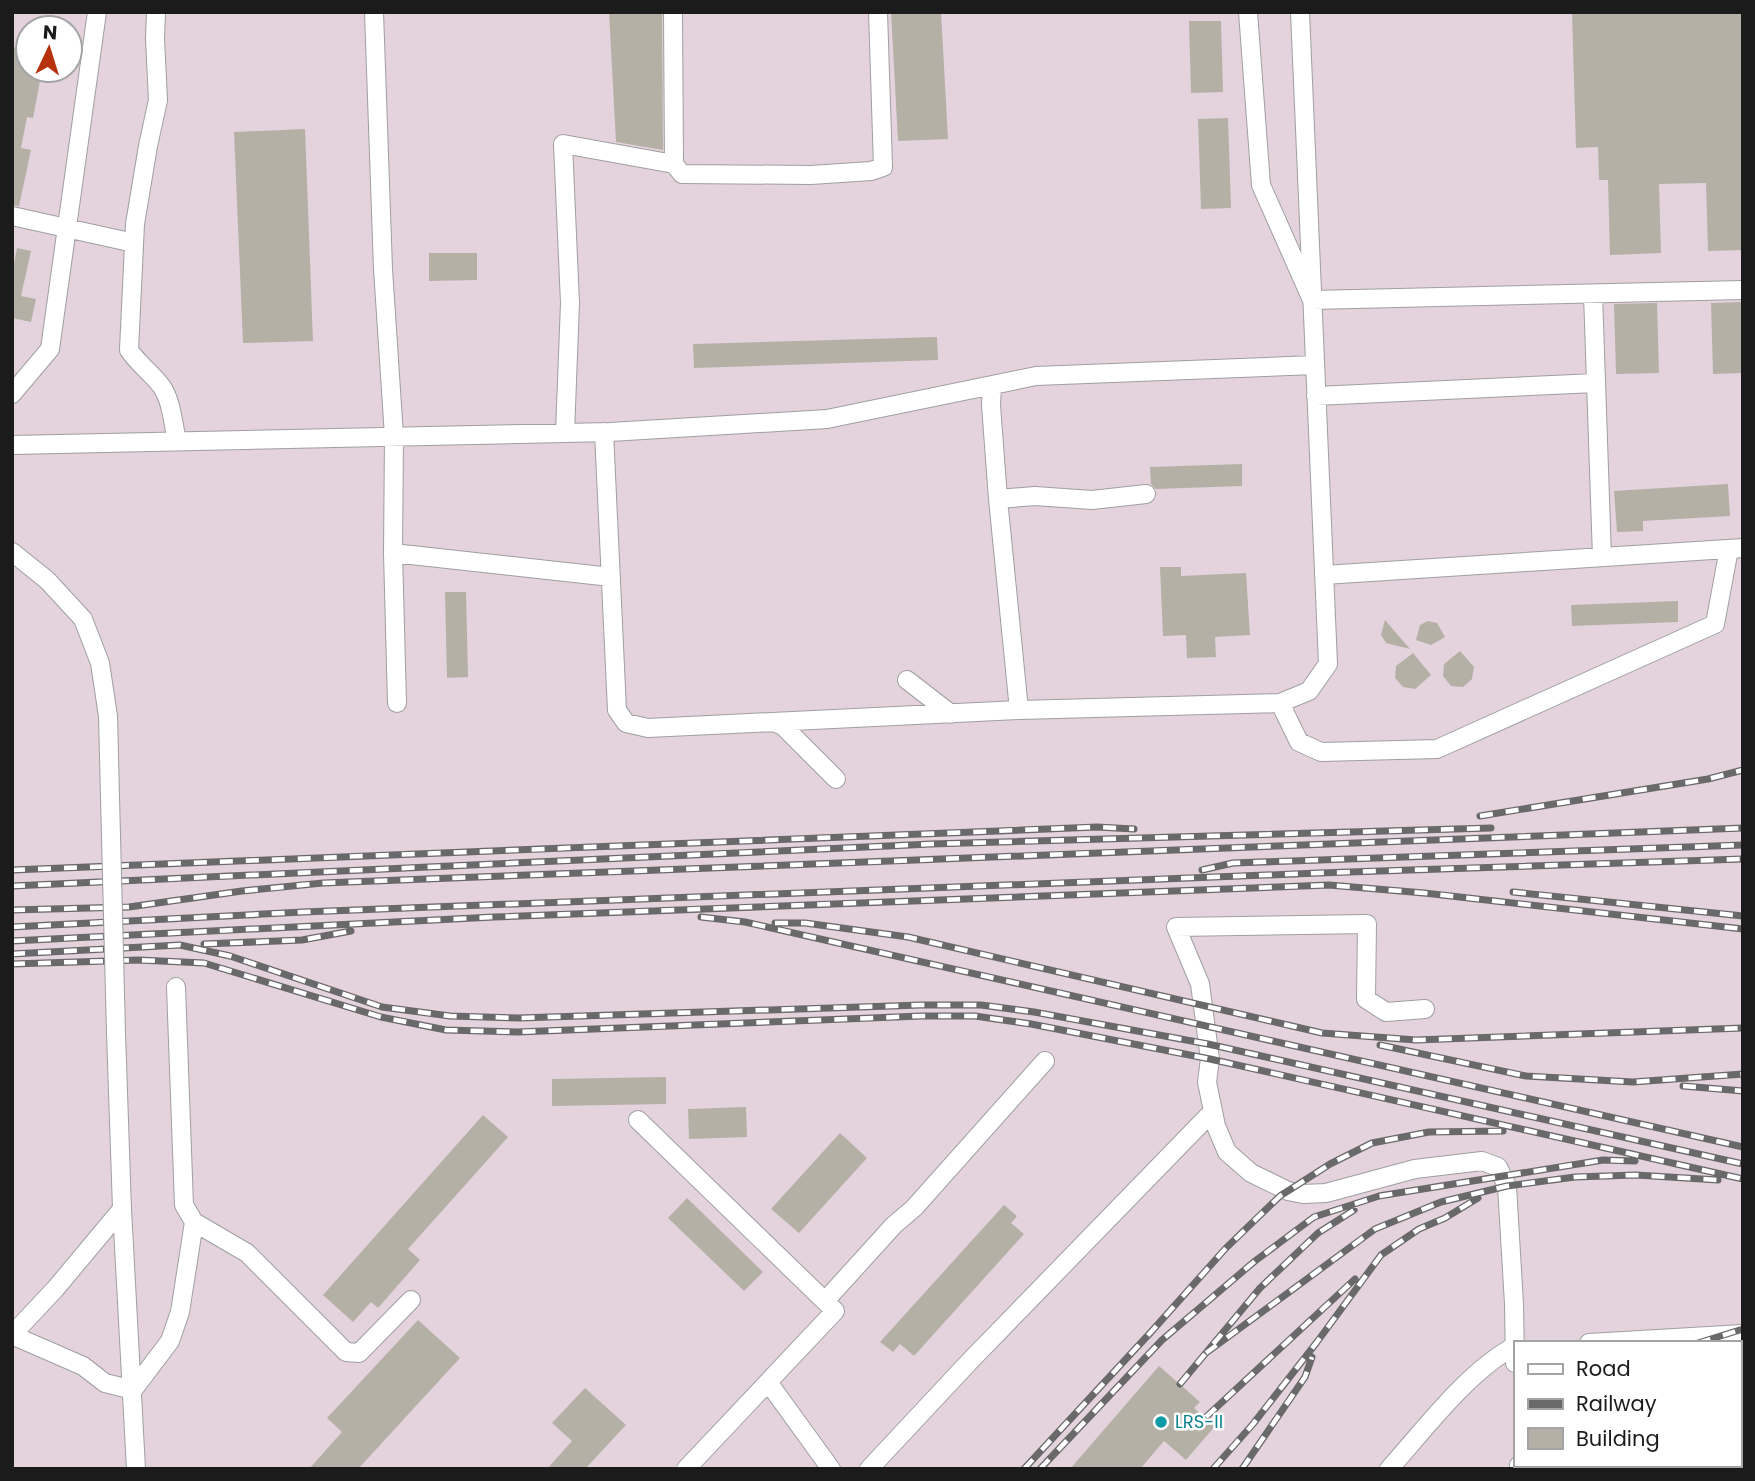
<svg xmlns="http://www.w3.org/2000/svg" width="1755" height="1481" font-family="Poppins,sans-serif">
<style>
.industrial{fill:#e4d3dd;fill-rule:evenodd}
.building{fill:#b5b0a6}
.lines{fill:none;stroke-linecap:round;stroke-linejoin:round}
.minor-casing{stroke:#9f9f9f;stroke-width:20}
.minor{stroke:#fff;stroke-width:18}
.rail-casing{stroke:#696969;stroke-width:7}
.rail{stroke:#fff;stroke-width:4.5;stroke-dasharray:13;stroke-linecap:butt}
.minor-bridge-casing{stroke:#9f9f9f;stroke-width:20;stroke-linecap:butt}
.minor-bridge{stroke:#fff;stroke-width:18}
.culture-dot{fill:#0f9aa8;stroke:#fff;stroke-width:2.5}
.labels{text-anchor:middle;stroke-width:5;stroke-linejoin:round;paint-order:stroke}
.culture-label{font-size:18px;fill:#0d838f;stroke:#fff;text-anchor:start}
</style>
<rect width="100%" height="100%" fill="#eceae0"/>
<path class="industrial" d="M12 12H1743V1469H12ZM28 28H70V70H28ZM1515 1343H1739V1465H1515Z"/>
<path class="building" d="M609 12H662L663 150 616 142Z
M891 12H941L948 139 898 141Z
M1572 12H1743V250L1708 251 1706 183 1659 184 1661 253 1610 255 1608 180H1599L1598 147 1576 148Z
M1189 21H1221L1223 92 1191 93Z
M12 47 27 49 28 70H42L33 118 27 117 21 148 31 150 19 206 12 205Z
M1228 118 1231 208 1201 209 1198 119Z
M305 129 313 341 243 343 234 132Z
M17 248 31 251 21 296 36 299 31 322 12 318V273Z
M429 253H477V280L429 281Z
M1743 302V373L1713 374 1711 303Z
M1657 303 1659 373 1616 374 1614 304Z
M937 337 938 360 694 368 693 344Z
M1242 464V486L1156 489 1151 484 1150 467Z
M1728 484 1730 516 1643 521V531L1617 532 1614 491Z
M1160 567H1181V576L1246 573 1250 635 1215 637 1216 657 1187 658 1186 635 1163 636Z
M445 592H466L468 677 447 678Z
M1678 601V622L1572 626 1571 605Z
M1385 620 1410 649 1386 643 1381 635Z
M1428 621 1437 623 1445 637 1431 645 1416 640 1420 625Z
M1460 651 1474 667 1472 679 1463 687 1451 686 1443 676 1444 664Z
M1413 653 1431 675 1415 689 1403 687 1395 678 1396 666Z
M666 1077V1104L552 1106V1079Z
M746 1107 747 1137 689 1139 688 1109Z
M483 1115 508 1137 408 1249 420 1260 378 1308 371 1302 353 1322 323 1295Z
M840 1133 867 1158 799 1233 771 1209Z
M687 1198 763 1272 744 1291 668 1218Z
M1004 1205 1017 1216 1011 1223 1024 1234 914 1356 900 1344 893 1352 880 1342Z
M418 1320 460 1358 358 1469H309L342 1432 327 1418Z
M1159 1366 1200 1402 1194 1408 1215 1426 1186 1460 1164 1441 1140 1469H1070Z
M585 1388 626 1425 585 1469H547L572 1441 552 1423Z"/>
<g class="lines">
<g class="minor-casing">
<path id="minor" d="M156 12 155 39 158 100 148 146 135 224 129 350C138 364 153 374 162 387 172 402 173 424 177 441
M374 12 383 269 394 436 393 553 397 703
M673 12 674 164 682 174 811 175 871 171 883 167 878 12
M1248 12 1261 185 1312 300 1743 290
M12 216 134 243
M1593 294 1602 557
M992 385 991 405 998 499 1019 710
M12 394 50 349 97 12
M1316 396 1596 383
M604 432 617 710 626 723 648 728 1019 710 1280 703 1309 691 1328 664 1300 12
M565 433 570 303 563 144 674 164
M12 445 610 432 827 419 1036 376 1315 365
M998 499 1035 496 1092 500 1146 494
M12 552 47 580 83 619 100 663 108 716 110 797
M393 553 611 577
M1324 575 1743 548
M907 680 951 714
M1280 703 1299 742 1321 752 1437 749 1715 624 1729 549
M774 722 783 726 836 779
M176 987 184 1205 194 1222 247 1253 346 1352 359 1353 411 1300
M1425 1009 1386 1012 1366 999 1367 924 1176 927 1200 984 1210 1059 1207 1082 1216 1126 1227 1152 1251 1173 1288 1191 1303 1194 1326 1193 1415 1169 1482 1161 1498 1167 1507 1186 1514 1304 1515 1363
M116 1033 122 1209 136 1469
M638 1120 835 1311 686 1469
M825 1301 894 1225 914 1208 1045 1061
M12 1335 83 1366 105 1383 133 1390 170 1341 180 1312 194 1222
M12 1335 56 1288 122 1209
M1589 1343 1743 1334
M768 1382 831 1469
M1519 1465V1469
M869 1469 969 1362 1213 1111
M1389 1469C1425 1429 1468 1371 1515 1346"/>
</g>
<use href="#minor" class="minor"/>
<g class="rail-casing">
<path id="rail" d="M1480 816 1708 779 1743 770
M12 870 1097 827 1134 829
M1202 870 1233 863 1743 845
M12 886 931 844 1491 828
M1513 892 1743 916
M12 910 129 907 242 891 323 883 1743 828
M701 917 745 922 1743 1147
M775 923H805L908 937 1322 1033 1416 1040 1743 1028
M12 927 303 912 1319 873 1743 859
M12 941 494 917 1329 885 1424 893 1743 929
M204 944 302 940 351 931
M12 954 180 945 230 956 382 1007 450 1016 519 1018 921 1005H981L1034 1012 1208 1044 1743 1164
M12 964 139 960 204 963 381 1017 446 1030 518 1032 921 1016H975L1031 1024 1210 1059 1743 1179
M1380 1045 1526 1076 1633 1082 1743 1074
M1683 1086 1743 1091
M1698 1343 1743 1329
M1206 1353 1375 1229 1441 1202 1507 1186 1575 1177 1636 1175 1718 1180
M1180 1384 1260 1288 1318 1233 1354 1210
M1206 1417 1355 1279
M1024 1469 1151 1332 1226 1248 1280 1196 1330 1164 1372 1143 1429 1132 1503 1131
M1040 1469 1162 1340 1255 1261 1314 1217 1379 1196 1603 1160 1635 1161
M1213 1469 1253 1424 1317 1342 1381 1255 1419 1229 1445 1218 1478 1198
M1242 1469 1305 1377 1312 1357
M1567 1469 1569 1465"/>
</g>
<use href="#rail" class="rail"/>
<g class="minor-bridge-casing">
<path id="minor-bridge" d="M110 797 116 1033"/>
</g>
<use href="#minor-bridge" class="minor-bridge"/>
</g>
<circle class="culture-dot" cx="1161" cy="1422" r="7"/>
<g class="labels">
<g class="culture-label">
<text x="1175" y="1428">LRS-II</text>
</g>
</g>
<rect width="1755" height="1481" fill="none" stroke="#1b1b1b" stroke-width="28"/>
<rect x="1514" y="1341" width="228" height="126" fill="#ffffff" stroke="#a4a4a4" stroke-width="2"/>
<rect x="1528" y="1364" width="35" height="10" fill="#ffffff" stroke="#a4a4a4" stroke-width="2"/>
<text x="1576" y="1376" font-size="21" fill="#1b1b1b">Road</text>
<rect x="1528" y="1399" width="35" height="10" fill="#696969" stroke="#a4a4a4" stroke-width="2"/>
<text x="1576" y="1411" font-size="21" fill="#1b1b1b">Railway</text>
<rect x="1528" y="1428" width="35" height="21" fill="#b5b0a6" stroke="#a4a4a4" stroke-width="2"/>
<text x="1576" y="1446" font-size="21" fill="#1b1b1b">Building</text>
<g transform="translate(49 49) rotate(4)"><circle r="33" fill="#ffffff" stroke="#a4a4a4" stroke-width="2"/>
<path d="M0-5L12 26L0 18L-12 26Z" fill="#b8310d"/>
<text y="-10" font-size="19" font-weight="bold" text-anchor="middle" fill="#1b1b1b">N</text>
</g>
</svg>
